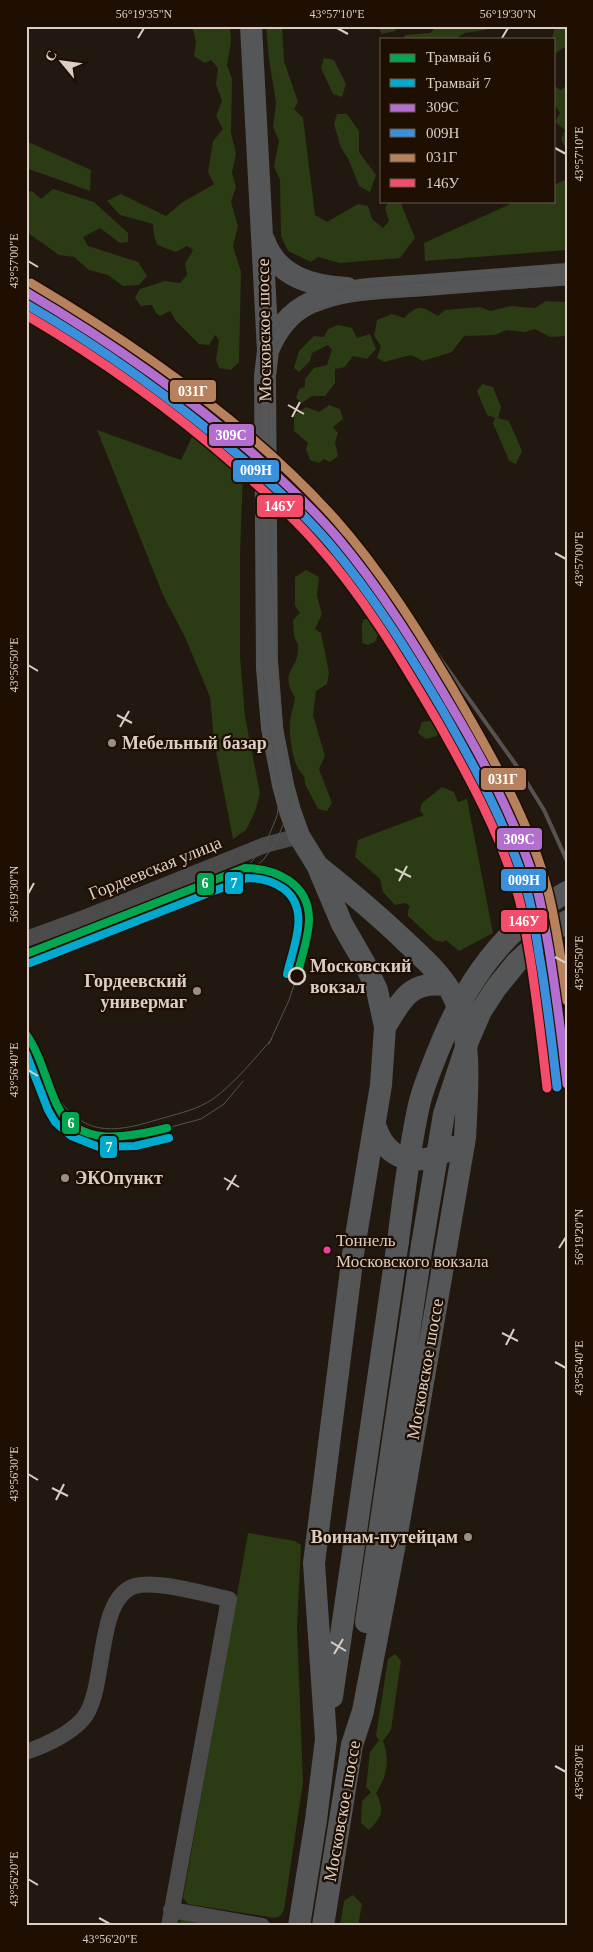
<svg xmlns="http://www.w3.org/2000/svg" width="593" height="1952" font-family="Georgia,serif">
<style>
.green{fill:#2b3b13}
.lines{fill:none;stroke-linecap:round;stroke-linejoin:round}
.street{stroke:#4b4b4c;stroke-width:16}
.secondary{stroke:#545658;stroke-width:22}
.tram{stroke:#555351;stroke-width:1}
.rail{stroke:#555351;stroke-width:4}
.secondary-bridge{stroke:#545658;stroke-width:22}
.rail-1-casing{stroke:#1f0f02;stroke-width:12}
.rail-2-casing{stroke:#1f0f02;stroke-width:12}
.rail-3-casing{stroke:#1f0f02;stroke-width:12}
.rail-4-casing{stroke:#1f0f02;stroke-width:12}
.rail-1{stroke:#b36fd0;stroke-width:9}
.rail-2{stroke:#3a90db;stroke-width:9}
.rail-3{stroke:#b6815c;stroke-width:9}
.rail-4{stroke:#f44d6c;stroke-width:9}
.tram-1-casing{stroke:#1f0f02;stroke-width:11}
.tram-2-casing{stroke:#1f0f02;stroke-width:11}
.tram-1{stroke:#00a651;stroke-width:8}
.tram-2{stroke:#00a9ce;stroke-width:8}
.ticks{fill:none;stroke:#dbcfc5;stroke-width:2}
.poi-dot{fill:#9a8f86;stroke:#1f0f02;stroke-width:2}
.stop-dot{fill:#1f0f02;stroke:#dbcfc5;stroke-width:2.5}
.bus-dot{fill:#f240a1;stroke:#1f0f02;stroke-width:2}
.labels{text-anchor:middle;stroke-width:4.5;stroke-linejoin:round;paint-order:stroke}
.bus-label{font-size:17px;fill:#dbcfc5;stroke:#1f0f02;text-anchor:start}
.street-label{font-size:18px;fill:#dbcfc5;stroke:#1f0f02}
.poi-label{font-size:18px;font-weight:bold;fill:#dbcfc5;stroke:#1f0f02;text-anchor:start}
.stop-label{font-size:18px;font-weight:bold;fill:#dbcfc5;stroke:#1f0f02;text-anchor:start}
.line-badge{stroke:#1f0f02;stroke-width:2}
.badge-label{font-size:14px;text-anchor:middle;font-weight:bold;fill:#fff}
.neatline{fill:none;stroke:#dbcfc5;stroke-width:2}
.ticks-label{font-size:12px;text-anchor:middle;fill:#dbcfc5}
</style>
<rect width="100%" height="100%" fill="#211810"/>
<path class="green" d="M192 26H230L231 42 227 65 232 79 231 133 236 153 232 173 236 187 231 202 238 226 233 246 241 272 239 362 231 370 219 368 216 360 219 340 215 335 209 345 199 344 176 321 170 311 160 316 156 313 152 305 141 306 135 298 140 289 165 281 180 283 187 275 185 264 193 250 187 246 176 252 157 245 154 235 153 224 120 215 107 201 121 194 166 216 183 202 214 184 208 172 213 141 223 129 216 116 222 101 216 84 218 68 211 60 205 63 194 56 196 42Z
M266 26H282L284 61 298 102 294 109 303 118 315 215 327 222 358 204 368 206 372 219 383 228 389 221 385 208 389 201H400L415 238 400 258 340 263 318 257 311 262 288 251 281 236 280 180 274 166 279 141 273 127 276 103 269 59Z
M377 26H398L395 31 382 34Z
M437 26H492L486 30 465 33 455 39H404L405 35 430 33Z
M560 26H567V46L554 54V39H552L554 30Z
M324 58 334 60 346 84 342 97 333 94 321 68Z
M567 85V151L561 139 565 130 555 122 560 113 554 104V86L561 90Z
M337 114H347L359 131V152L376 175 370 192 359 186 348 158 341 148 334 124Z
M26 141 91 170 90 191 26 168Z
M567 179V250L425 261 424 243 517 201H554V185Z
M53 189 94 202 128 233V242L120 243 100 228 83 237 88 246 138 262 147 276 139 285 123 286 108 275 89 270 74 257 59 255 31 235 26 233V192L32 191 41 199Z
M546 301 567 302V336L550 337 535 329 525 332 506 330 495 335 464 336 452 352 423 361 411 355 384 362 377 358 381 346 374 336 377 320 392 314 404 318C418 304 422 306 438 316L445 310 480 307 490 311 511 306 535 308Z
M338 325 352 328 357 338 370 334 376 349 367 359 353 356 345 367 335 369V383L325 396H312L302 403 296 398 299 389 305 387V379L314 368 327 365 332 350 328 345 312 353 310 361 299 372 294 368 299 351 314 336 324 337 328 329Z
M482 384 493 387 501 407 498 418 509 421 522 451 516 464 509 461 493 423 495 418 487 415 477 391Z
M329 405 340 409 343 419 333 427 338 433 335 443 338 456 330 462 324 459 319 463 310 460 306 449 308 443 294 431V415L306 407 319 412Z
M97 430 181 460 192 437 199 435 243 472 240 556V656L245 717 260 793 255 812 246 830 233 839 214 741 210 697 185 637 163 595Z
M306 570 319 577 317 596 322 614 315 629 321 633 329 673 327 684 316 691 313 715 325 756 319 769 332 803 327 811 318 809 305 784 304 776C292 766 289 736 290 721 291 713 294 705 295 697 278 670 299 672 298 646 298 641 297 644 295 639 293 634 294 626 293 620L300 613 295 606V577Z
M364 619H372L379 632 375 642 368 645 362 643C363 635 360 627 364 619Z
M433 720 439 726 437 736 426 739 418 733 422 722Z
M442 787 454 792 458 802 467 799 493 933 459 951 446 940 443 942 434 940 408 916V910L410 907 406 903 395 905 383 892 380 879 355 857 358 840 424 815 420 811 422 803Z
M248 1533 295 1541 301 1545 297 1627 303 1782 284 1910 280 1916 275 1918 188 1904 183 1898Z
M395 1654 401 1661 391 1730 383 1741C390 1759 387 1777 376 1793 385 1810 382 1817 369 1830L361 1823 362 1801 371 1792 366 1787 370 1752 379 1740 376 1736 388 1659Z
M353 1895 362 1904 358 1926H340L344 1901Z
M183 1918 220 1926H175Z"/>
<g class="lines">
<path class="street" d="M26 939 89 916 265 845 299 836
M26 1752C46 1745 67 1736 82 1720 108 1693 94 1598 135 1586 159 1580 203 1594 229 1599L169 1926
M171 1910 262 1926"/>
<path class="secondary" d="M251 26 268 351 265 376 267 668 272 728 283 785 290 811 299 836 317 865 342 924 365 964 377 990 385 1027 381 1085 353 1254 314 1563 326 1739 316 1820 299 1926
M264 240C277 277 312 286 347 288
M268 351C276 331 290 312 310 303 346 287 387 288 426 285 473 281 520 278 567 274
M318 866C348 890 377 914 405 941 422 957 444 976 454 998 473 1037 467 1096 465 1138L398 1528 363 1711 352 1745 323 1926
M385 1027C402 1000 409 981 445 985
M375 1125C377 1130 379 1137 383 1142 399 1166 432 1163 452 1147
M366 1622 422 1245
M332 1697 398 1241"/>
<path class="tram" d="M245 868 252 861 265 845 277 816 279 801V784L269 728 263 669 260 376C261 369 260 360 263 353 270 328 294 305 317 295 325 291 335 290 344 288L567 271
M26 961 250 872 264 859 276 842 287 815 291 799V781L284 746 270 560 269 376 272 359 278 342 287 329 312 310 362 299 567 285
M269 1044 289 1000 297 976
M53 1091C84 1139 114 1133 163 1118 181 1113 198 1109 213 1099 236 1082 253 1060 272 1039
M167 1128 201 1119 224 1104 243 1081"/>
<path class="rail" d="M402 605 516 765 544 810 567 861"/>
<path class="secondary-bridge" d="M398 1241C404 1195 409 1150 419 1105 423 1087 431 1069 438 1051 464 985 503 927 567 892
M422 1245 444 1114 468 1041 481 1011 496 988 517 962 542 939 567 921"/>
<g class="rail-1-casing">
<path id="rail-1" d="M26 292C109 341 187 395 259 459 286 484 313 509 337 537 380 588 416 646 450 704 484 761 516 821 536 885 542 906 545 928 549 949 556 994 562 1039 567 1084"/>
</g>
<g class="rail-2-casing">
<path id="rail-2" d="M26 304C104 349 176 401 244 460 274 486 303 513 329 543 373 595 409 653 443 711 476 769 508 827 527 891 533 912 536 933 539 954 547 998 552 1043 557 1087"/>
</g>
<g class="rail-3-casing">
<path id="rail-3" d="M31 283C139 347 252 426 336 520 381 571 418 630 453 689 490 753 529 819 548 891 557 927 562 965 567 1001"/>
</g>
<g class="rail-4-casing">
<path id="rail-4" d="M26 315C101 359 171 409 236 466 263 490 290 514 314 541 363 595 401 659 438 722 469 777 500 833 518 895 524 915 526 936 530 957 537 1001 542 1044 547 1088"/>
</g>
<use href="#rail-1" class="rail-1"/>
<use href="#rail-2" class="rail-2"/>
<use href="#rail-3" class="rail-3"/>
<use href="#rail-4" class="rail-4"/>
<g class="tram-1-casing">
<path id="tram-1" d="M26 954 245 868C276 868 309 884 309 919 309 938 301 958 297 976
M26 1034C41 1055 46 1082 57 1105 77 1149 130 1137 167 1128"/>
</g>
<g class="tram-2-casing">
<path id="tram-2" d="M30 963 247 878C260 878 273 881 284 889 311 910 293 947 287 974
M26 1053 48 1110 55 1122 71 1136 99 1147 135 1146 169 1138"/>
</g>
<use href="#tram-1" class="tram-1"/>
<use href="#tram-2" class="tram-2"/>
</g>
<path class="ticks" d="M337 28 348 34M138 38 144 28M502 38 508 28M555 148 566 154M28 261 38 267M288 405 304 414M292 417 300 402M555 553 566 559M28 665 38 671M117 715 132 723M120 727 129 711M395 869 411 877M399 881 407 866M28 894 34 883M555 957 566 963M28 1070 38 1076M224 1178 239 1187M227 1190 236 1175M559 1248 566 1237M502 1333 518 1341M506 1345 514 1329M555 1362 566 1368M28 1474 38 1480M52 1488 68 1496M56 1500 64 1484M331 1642 346 1651M334 1654 343 1639M555 1766 566 1772M28 1879 38 1885M99 1918 110 1924"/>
<g class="poi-dot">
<circle cx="112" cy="743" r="5"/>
<circle cx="197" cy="991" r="5"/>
<circle cx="65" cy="1178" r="5"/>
<circle cx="468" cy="1537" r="5"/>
</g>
<circle class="stop-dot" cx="297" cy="976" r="8"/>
<circle class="bus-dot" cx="327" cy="1250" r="4.5"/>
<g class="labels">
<g class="bus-label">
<text x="336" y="1246">Тоннель<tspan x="336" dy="21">Московского вокзала</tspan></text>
</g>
<g class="street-label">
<text transform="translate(264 330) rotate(-91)" y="6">Московское шоссе</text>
<text transform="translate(155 868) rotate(-22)" y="6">Гордеевская улица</text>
<text transform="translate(425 1369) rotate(-80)" y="6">Московское шоссе</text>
<text transform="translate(342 1811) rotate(-80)" y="6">Московское шоссе</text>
</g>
<g class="poi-label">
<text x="122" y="749">Мебельный базар</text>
<text x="187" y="987" text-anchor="end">Гордеевский<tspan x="187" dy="21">универмаг</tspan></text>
<text x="75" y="1184">ЭКОпункт</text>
<text x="458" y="1543" text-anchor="end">Воинам-путейцам</text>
</g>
<g class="stop-label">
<text x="310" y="972">Московский<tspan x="310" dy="21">вокзал</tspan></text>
</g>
</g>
<g class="line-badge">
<rect x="169" y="379" width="48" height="24" rx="5" fill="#b6815c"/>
<rect x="208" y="423" width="47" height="24" rx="5" fill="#b36fd0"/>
<rect x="232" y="459" width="48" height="24" rx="5" fill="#3a90db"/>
<rect x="256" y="494" width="48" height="24" rx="5" fill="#f44d6c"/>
<rect x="480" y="767" width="47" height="24" rx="5" fill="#b6815c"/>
<rect x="496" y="827" width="47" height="24" rx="5" fill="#b36fd0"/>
<rect x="500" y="868" width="47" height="24" rx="5" fill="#3a90db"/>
<rect x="224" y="871" width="20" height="24" rx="5" fill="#00a9ce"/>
<rect x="196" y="872" width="19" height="24" rx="5" fill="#00a651"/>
<rect x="500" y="909" width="48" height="24" rx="5" fill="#f44d6c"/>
<rect x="61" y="1111" width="19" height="24" rx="5" fill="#00a651"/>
<rect x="99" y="1135" width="19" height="24" rx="5" fill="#00a9ce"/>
</g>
<g class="badge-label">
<text x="193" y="396">031Г</text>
<text x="231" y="440">309С</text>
<text x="256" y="475">009Н</text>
<text x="280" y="511">146У</text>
<text x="503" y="784">031Г</text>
<text x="519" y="844">309С</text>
<text x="524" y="885">009Н</text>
<text x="234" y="888">7</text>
<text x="205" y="888">6</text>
<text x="524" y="926">146У</text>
<text x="71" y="1128">6</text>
<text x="109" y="1152">7</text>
</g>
<rect width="593" height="1952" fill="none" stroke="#1f0f02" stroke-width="55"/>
<rect x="380" y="38" width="175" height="165" fill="#1f0f02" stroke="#6a5c50"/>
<rect x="390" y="54" width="25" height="8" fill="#00a651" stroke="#6a5c50"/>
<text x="426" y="62" font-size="15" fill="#dbcfc5">Трамвай 6</text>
<rect x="390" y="79" width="25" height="8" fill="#00a9ce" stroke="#6a5c50"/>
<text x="426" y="88" font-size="15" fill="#dbcfc5">Трамвай 7</text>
<rect x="390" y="104" width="25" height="8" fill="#b36fd0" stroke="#6a5c50"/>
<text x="426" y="112" font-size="15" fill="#dbcfc5">309С</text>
<rect x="390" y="129" width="25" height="8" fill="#3a90db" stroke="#6a5c50"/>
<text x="426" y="138" font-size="15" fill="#dbcfc5">009Н</text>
<rect x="390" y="154" width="25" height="8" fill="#b6815c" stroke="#6a5c50"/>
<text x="426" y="162" font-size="15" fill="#dbcfc5">031Г</text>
<rect x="390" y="179" width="25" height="8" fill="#f44d6c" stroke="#6a5c50"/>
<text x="426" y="188" font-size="15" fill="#dbcfc5">146У</text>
<g transform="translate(62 62) rotate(299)" stroke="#1f0f02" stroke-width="4" paint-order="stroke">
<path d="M0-4L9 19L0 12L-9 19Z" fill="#dbcfc5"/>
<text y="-8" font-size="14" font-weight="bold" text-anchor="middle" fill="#dbcfc5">С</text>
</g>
<rect x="28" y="28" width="538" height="1896" class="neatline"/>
<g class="ticks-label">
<text x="144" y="18">56°19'35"N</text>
<text x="337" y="18">43°57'10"E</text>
<text x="508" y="18">56°19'30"N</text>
<text transform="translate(579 154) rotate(-90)" y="4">43°57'10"E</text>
<text transform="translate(14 261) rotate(-90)" y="4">43°57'00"E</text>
<text transform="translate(579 559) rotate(-90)" y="4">43°57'00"E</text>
<text transform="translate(14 665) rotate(-90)" y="4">43°56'50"E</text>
<text transform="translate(14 894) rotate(-90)" y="4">56°19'30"N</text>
<text transform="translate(579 963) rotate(-90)" y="4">43°56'50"E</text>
<text transform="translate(14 1070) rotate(-90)" y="4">43°56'40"E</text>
<text transform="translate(579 1237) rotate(-90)" y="4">56°19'20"N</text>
<text transform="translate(579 1368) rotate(-90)" y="4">43°56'40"E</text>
<text transform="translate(14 1474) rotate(-90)" y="4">43°56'30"E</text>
<text transform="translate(579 1772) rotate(-90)" y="4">43°56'30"E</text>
<text transform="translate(14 1879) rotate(-90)" y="4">43°56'20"E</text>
<text x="110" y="1943">43°56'20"E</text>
</g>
</svg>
